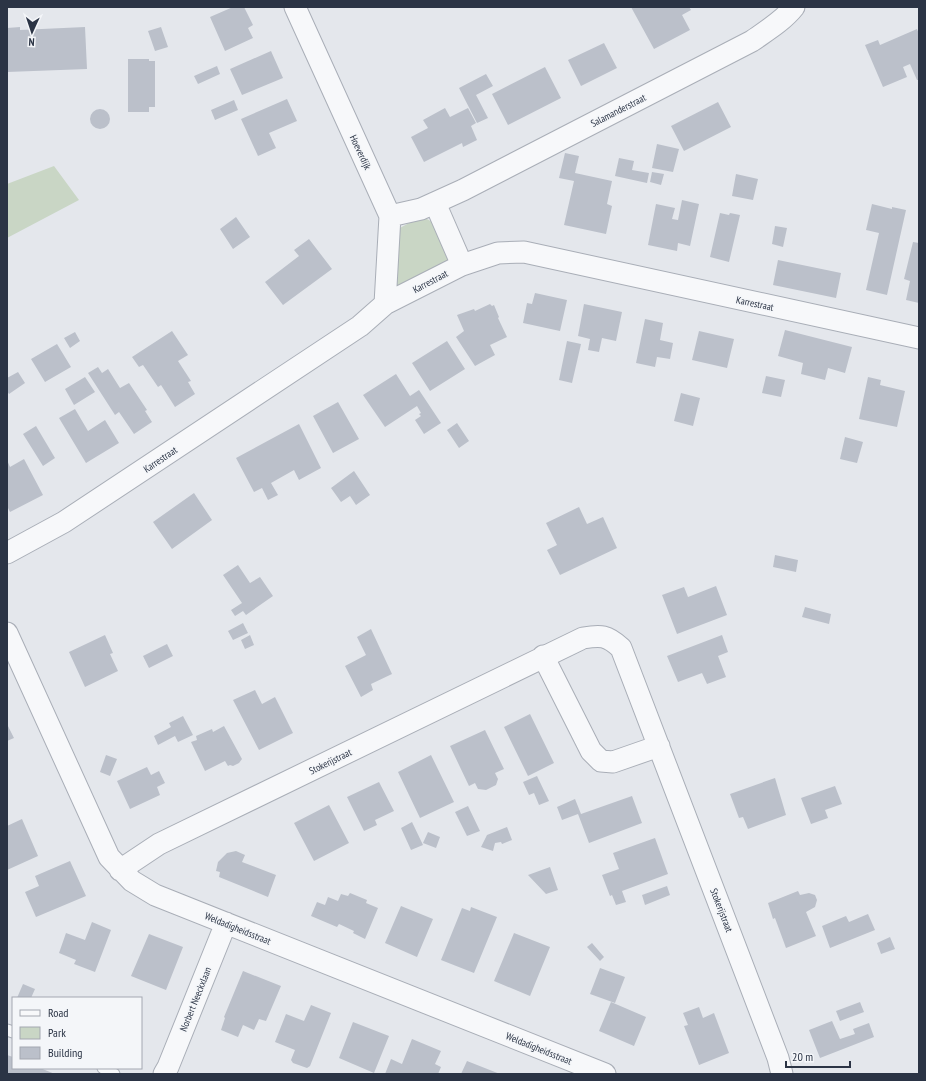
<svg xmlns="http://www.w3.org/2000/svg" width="926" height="1081" font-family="'PT Sans Narrow',sans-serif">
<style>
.green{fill:#c9d6c5}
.building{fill:#bbc0ca}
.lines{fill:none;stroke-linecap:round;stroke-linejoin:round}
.service-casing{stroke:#a9aeb7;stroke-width:13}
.minor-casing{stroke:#a9aeb7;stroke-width:23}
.service{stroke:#f7f8fa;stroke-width:11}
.minor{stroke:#f7f8fa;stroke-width:21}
.labels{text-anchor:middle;stroke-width:3;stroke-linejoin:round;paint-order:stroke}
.street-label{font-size:10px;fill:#2b3445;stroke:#f4f6f9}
</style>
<rect width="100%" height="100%" fill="#e4e7ec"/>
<path class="green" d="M54 166 79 200 7 238V184Z
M422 216 432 222 452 263 395 290 398 229Z"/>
<path class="building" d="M233 7H244L253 25 248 28 253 38 225 51 210 17Z
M631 7H689L691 10 682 15 690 30 654 49Z
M20 27V30L85 27 87 69 7 72V28Z
M161 27 168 47 155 51 148 31Z
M917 29 919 34V80H917L910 64 903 67 907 77 883 87 865 45 878 40 880 45Z
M604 43 617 68 581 86 568 60Z
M271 51 283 78 242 95 230 69Z
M128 59H149V61H155V107H149V112H128Z
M217 66 220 74 198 84 194 76Z
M545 67 561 98 508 125 492 94Z
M486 74 493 86 476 95 488 118 477 123 459 88Z
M287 99 297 121 269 133 276 148 258 156 241 119Z
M234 100 238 110 215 120 211 110Z
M718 102 731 127 684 151 671 126Z
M445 108 450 117 468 108 476 123 471 126 477 140 463 147 462 143 424 162 411 137 428 128 423 120Z
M90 119a10 10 0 1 1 20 0a10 10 0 1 1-20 0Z
M657 144 679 149 673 172 652 168Z
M565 153 579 156 575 173 612 181 607 204 612 206 606 234 564 225 574 181 559 178Z
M619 158 634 161 632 170 649 173 647 183 615 176Z
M652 172 664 174 661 185 650 182Z
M736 174 758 179 753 200 732 196Z
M682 200 699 204 690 246 678 243 677 251 648 245 656 204 675 208 672 219 678 220Z
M872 204 892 209V207L906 210 887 295 866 290 879 233 866 230Z
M720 213 729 215 730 213 740 215 729 262 710 257Z
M236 217 250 237 233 249 220 229Z
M775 226 787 228 783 247 772 244Z
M309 239 332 269 283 305 265 282 299 256 294 250Z
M913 242 919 243V303L906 300 910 281 904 279Z
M778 260 841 273 836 298 773 285Z
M535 293 567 300 560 331 523 323 527 303 532 304Z
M490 304 492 306 494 305 499 317 498 318 507 337 490 345 495 355 475 366 456 337 464 331 457 315 474 309 475 311Z
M584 304 622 312 616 341 602 338 599 352 588 350 590 339 578 336Z
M645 319 663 323 660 340 673 343 670 359 657 357 655 367 636 363Z
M785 330 852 347 845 373 828 368 825 380 801 374 803 363 778 356Z
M172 331 188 355 178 361 191 381 188 382 195 394 175 407 161 385 158 387 143 365 139 367 132 357Z
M699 331 734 339 727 368 692 360Z
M75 332 80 341 70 348 64 338Z
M447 341 465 369 430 391 412 363Z
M567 341 581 344 572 383 559 380Z
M57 344 71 367 45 382 31 359Z
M98 367 102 373 108 369 120 388 129 383 147 410 145 411 152 422 134 434 119 412 115 415 88 373Z
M18 372 25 383 9 394 7 391V378Z
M396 374 410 396 419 390 441 423 424 434 415 420 421 416 419 414 421 413 417 406 385 427 363 395Z
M766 376 785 380 781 397 762 393Z
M85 377 95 392 74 405 65 389Z
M868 377 881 380 880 385 905 391 897 427 859 419Z
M681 393 700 398 693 426 674 421Z
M338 402 359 439 333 453 313 416Z
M75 409 88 431 105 420 119 443 86 463 59 418Z
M457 423 469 441 459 448 447 430Z
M299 424 321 468 299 480 294 470 271 483 278 495 268 500 262 488 254 492 236 458Z
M36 426 55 458 43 466 23 434Z
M845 437 863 442 857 463 840 459Z
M24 459 43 495 10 512 7 506V460L10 467Z
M354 471 370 495 356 505 350 496 341 502 331 488Z
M194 493 212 520 172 549 153 522Z
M579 507 587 524 603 517 617 548 560 575 547 550 557 545 546 523Z
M775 555 798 560 796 572 773 567Z
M238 565 250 583 260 577 273 596 246 615 243 611 235 616 231 610 242 603 223 575Z
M716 586 727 615 677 634 662 595 684 587 688 597Z
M805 607 831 614 829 624 802 617Z
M243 623 248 633 233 640 228 631Z
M371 629 392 674 371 684 373 690 361 697 345 666 366 655 357 637Z
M105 635 113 653 110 654 118 671 85 687 69 652Z
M250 635 254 645 245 649 241 640Z
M722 635 728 652 718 656 726 677 707 684 702 673 678 682 667 656Z
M167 644 173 656 149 668 143 656Z
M255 690 262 704 275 697 293 733 259 750 233 700Z
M530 714 554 763 528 776 504 727Z
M183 716 193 735 178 742 175 736 158 745 154 736 171 727 169 723Z
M7 724 14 738 7 741Z
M224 726 242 759 239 763 233 766 230 765 228 766 225 761 205 771 191 742 197 740 196 736 212 729 213 732Z
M485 730 504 769 495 773 498 779 496 785 486 790 478 789 475 783 469 786 450 746Z
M106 755 117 759 110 776 100 772Z
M431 755 454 802 420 818 398 772Z
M147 767 151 775 159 771 165 783 157 787 160 795 130 809 117 781Z
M537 776 549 801 539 805 534 793 529 795 523 782Z
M775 778 786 815 748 829 743 817 739 818 730 794Z
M379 782 394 811 375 820 377 825 364 831 347 797Z
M835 786 842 804 825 810 828 818 811 824 801 798Z
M632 796 642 823 589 843 578 814 562 820 557 807 575 799 581 814Z
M329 805 349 843 314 861 294 823Z
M468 806 480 831 467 836 455 812Z
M22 819 38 856 7 870V826Z
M412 822 423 845 411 850 401 828Z
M507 827 512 840 502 844 501 842 495 843 493 851 481 847 487 835Z
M428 832 440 837 436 848 423 843Z
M655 838 668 874 622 891 626 902 616 905 612 895 610 896 602 875 619 869 613 853Z
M236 851 245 855 242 862 276 875 268 897 219 877 220 872 216 871 218 862 227 853Z
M70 861 86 896 36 917 25 892 39 886 35 876Z
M550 867 558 890 546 894 528 875Z
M667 886 670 895 645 905 642 895Z
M798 891 800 895 809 893 815 895 817 900 815 907 806 912 816 936 786 948 775 918 773 919 768 903Z
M350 893 367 900 366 903 378 908 365 939 353 933 354 931 339 924 337 927 311 916 317 902 325 905 328 897 338 901 341 894 348 896Z
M401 906 433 919 417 957 385 943Z
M471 907 497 917 474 973 441 960 462 908 470 911Z
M868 914 875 930 830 948 822 926 846 916 849 922Z
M92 922 111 930 95 972 74 964 76 960 59 953 66 933 85 940Z
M514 933 550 947 530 996 494 981Z
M149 934 183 947 166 990 131 976Z
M890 937 895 949 881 954 877 943Z
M592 943 604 957 600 961 587 947Z
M600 968 625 977 615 1003 590 994Z
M243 971 281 986 266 1021 259 1019 254 1030 243 1025 238 1037 221 1030 225 1018 224 1017Z
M23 984 35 989 31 998H17Z
M611 1002 646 1017 634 1046 599 1031Z
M860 1002 864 1012 840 1021 836 1011Z
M311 1005 331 1013 310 1066 307 1068 293 1063 291 1060 295 1050 275 1042 286 1014 304 1021Z
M699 1007 703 1018 714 1013 729 1053 699 1065 684 1026 688 1025 683 1013Z
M832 1021 840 1039 855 1034 853 1029 869 1023 874 1037 820 1058 809 1030Z
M353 1022 389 1036 374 1073 339 1058Z
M412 1039 441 1051 435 1064 441 1067 438 1074H428L425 1073 424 1074H385L391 1059 402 1064Z
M7 1055 13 1057V1068H40L55 1074H7Z
M467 1061 500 1074H461Z"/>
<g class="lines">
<g class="service-casing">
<path id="service" d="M7 1030 13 1032
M103 1068 114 1074"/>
</g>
<g class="minor-casing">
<path id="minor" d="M295 7 390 216 385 304
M435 203 462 265
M390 216 421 209 463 190 752 41C766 31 783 21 794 7
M7 553 64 522 360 326 385 304 462 265 498 253 524 252 919 338
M7 633 109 857 132 881 155 895 605 1074
M543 656 591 751 601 761 613 762 659 746
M120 870 159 844 583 638C601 635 607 635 621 648L778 1058 782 1074
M164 1074 168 1067 226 923"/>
</g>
<use href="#service" class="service"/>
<use href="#minor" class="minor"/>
</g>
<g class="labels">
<g class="street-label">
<text transform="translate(618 110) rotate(-27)" y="4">Salamanderstraat</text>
<text transform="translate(361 152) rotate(65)" y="4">Hoeverdijk</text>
<text transform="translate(430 281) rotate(-28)" y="4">Karrestraat</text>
<text transform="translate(755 303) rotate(12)" y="4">Karrestraat</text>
<text transform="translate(160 459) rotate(-34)" y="4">Karrestraat</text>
<text transform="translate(330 761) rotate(-26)" y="4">Stokerijstraat</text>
<text transform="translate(722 910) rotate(69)" y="4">Stokerijstraat</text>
<text transform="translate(238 928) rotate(22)" y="4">Weldadigheidsstraat</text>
<text transform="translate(195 999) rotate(-68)" y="4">Norbert Neeckxlaan</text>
<text transform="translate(539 1048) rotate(22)" y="4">Weldadigheidsstraat</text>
</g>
</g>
<rect width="926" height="1081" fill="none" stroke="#2b3445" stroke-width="16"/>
<rect x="12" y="997" width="130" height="72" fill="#f4f6f9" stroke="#a4a8b1"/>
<rect x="20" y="1010" width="20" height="6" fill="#f7f8fa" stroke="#a4a8b1"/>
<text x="48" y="1017" font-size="12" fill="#2b3445">Road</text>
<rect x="20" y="1027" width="20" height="12" fill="#c9d6c5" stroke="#a4a8b1"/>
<text x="48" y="1037" font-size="12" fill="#2b3445">Park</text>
<rect x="20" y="1047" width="20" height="12" fill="#bbc0ca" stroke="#a4a8b1"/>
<text x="48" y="1057" font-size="12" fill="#2b3445">Building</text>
<g transform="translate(32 32) rotate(183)" stroke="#f4f6f9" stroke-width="3" paint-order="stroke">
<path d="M0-3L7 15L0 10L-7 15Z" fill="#2b3445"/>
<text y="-6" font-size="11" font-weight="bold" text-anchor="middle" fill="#2b3445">N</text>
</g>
<path d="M786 1061v6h64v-6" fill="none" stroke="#2b3445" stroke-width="2"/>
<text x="792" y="1061" font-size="12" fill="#2b3445" stroke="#f4f6f9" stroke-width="3" paint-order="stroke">20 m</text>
</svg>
